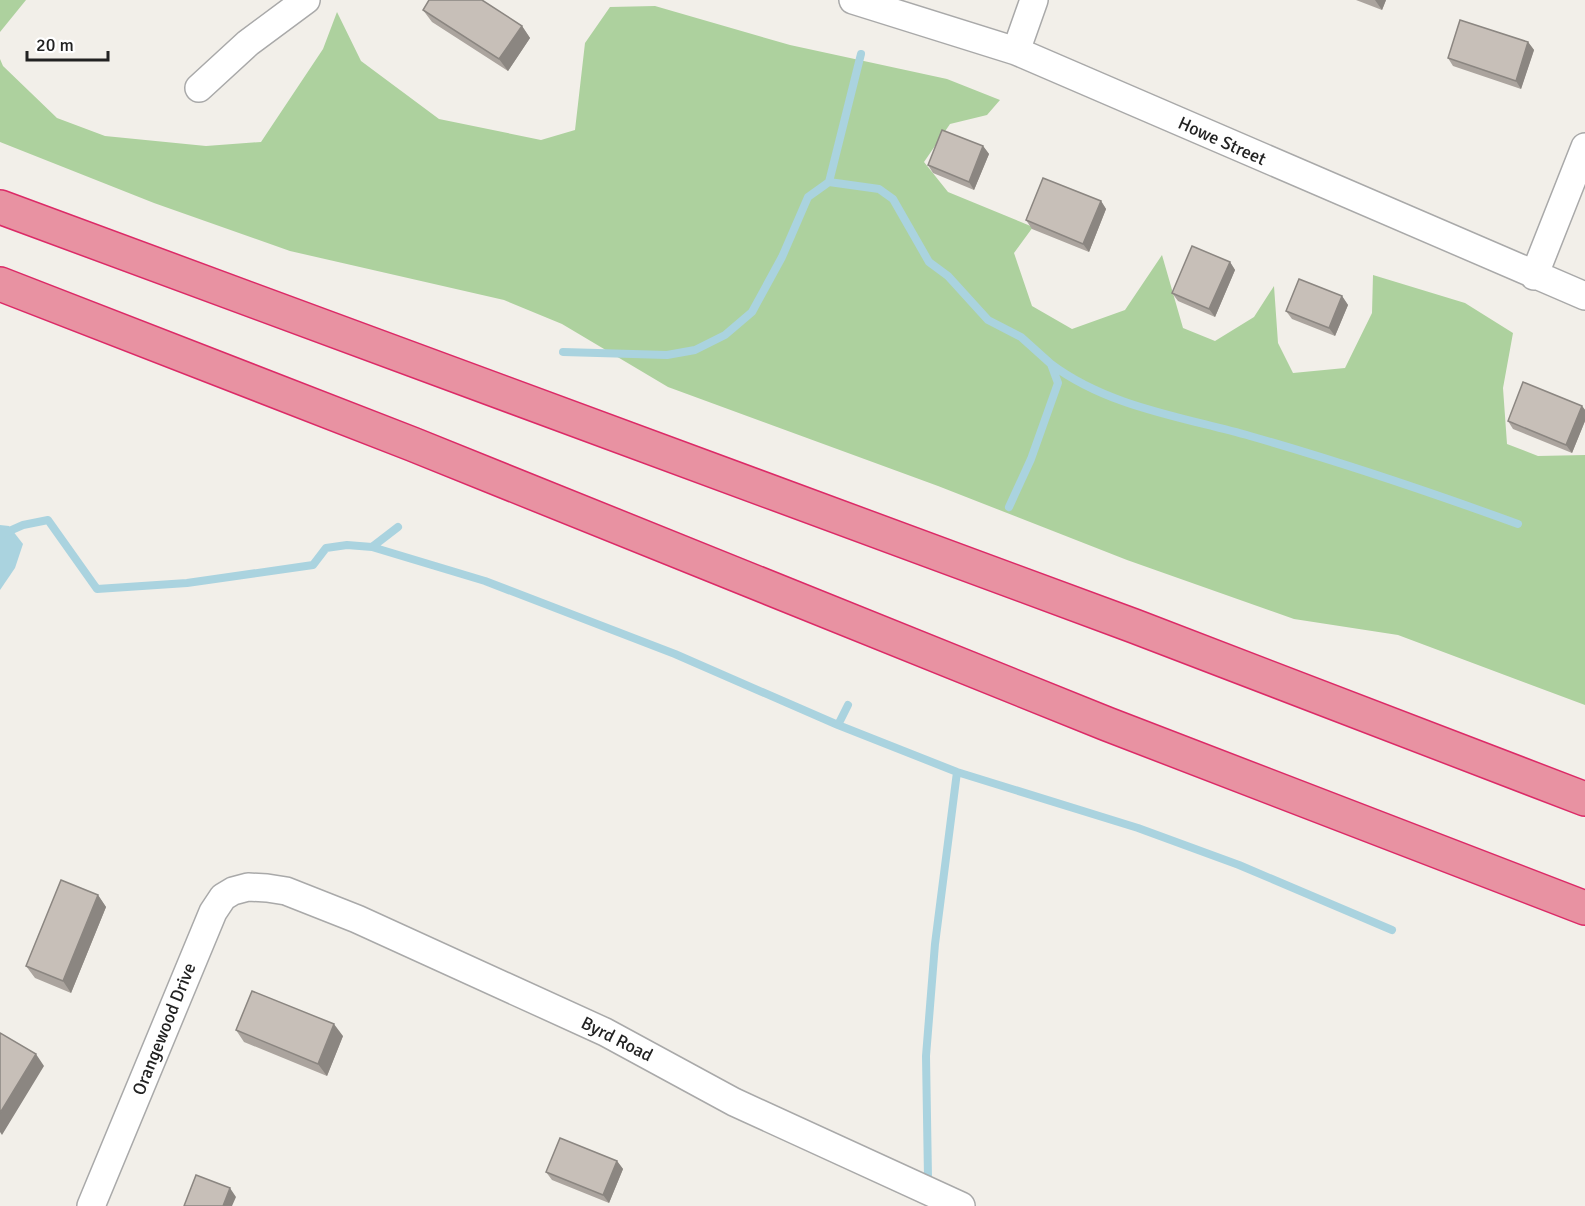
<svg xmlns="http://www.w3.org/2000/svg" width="1585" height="1206" font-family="Signika,sans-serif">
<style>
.forest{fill:#add19e}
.water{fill:#aad3df}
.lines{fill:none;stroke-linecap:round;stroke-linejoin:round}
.stream{stroke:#aad3df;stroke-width:8}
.minor-casing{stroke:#a9a9a9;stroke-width:30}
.highway-casing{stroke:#dc2a67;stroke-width:36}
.minor{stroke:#fff;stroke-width:27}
.highway{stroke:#e892a2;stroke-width:33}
.wall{fill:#aba49e}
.shaded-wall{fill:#8b8681}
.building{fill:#c7bfb8;stroke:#8b8681;stroke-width:1.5}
.labels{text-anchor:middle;stroke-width:4.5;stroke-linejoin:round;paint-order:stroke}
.street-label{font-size:18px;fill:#222;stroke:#fff}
</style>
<rect width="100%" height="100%" fill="#f2efe9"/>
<path class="forest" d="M0 0H26L0 32Z
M655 6 790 45 947 79 1000 100 987 115 950 124 924 162 948 192 1033 227 1014 253 1032 306 1072 329 1125 310 1162 255 1183 328 1215 341 1254 317 1274 286 1278 343 1293 373 1345 368 1372 313 1373 275 1465 303 1513 333 1503 388 1507 444 1538 456 1585 455V705L1398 635 1294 619 1127 560 938 486 668 387 562 324 504 300 290 251 154 203 0 142V59L3 66 57 118 105 136 206 146 261 142 323 49 337 12 361 61 439 119 541 140 575 130 585 43 610 7Z"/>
<path class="water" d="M0 525 9 526 23 544 15 568 0 590Z"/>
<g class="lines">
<path class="stream" d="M829 182 879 189 893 199 929 262 948 276 988 320 1021 337 1051 364 1058 383 1031 459 1009 507
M563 352 667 355 695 350 725 335 752 312 782 257 808 197 829 182 861 54
M1051 364C1108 407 1183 417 1250 436 1341 462 1430 492 1518 524
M0 535 23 525 48 520 97 589 187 583 313 565 326 548 347 545 372 547 398 527
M372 547 485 581 675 654 838 725 957 772 1138 828 1239 865 1392 930
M838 725 848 705
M928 1178 926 1056 935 944 957 772"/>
<g class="minor-casing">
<path id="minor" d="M853 0 1016 51 1585 296
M1016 51 1034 0
M199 88 248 43 306 0
M1534 276 1585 147
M91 1206 213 912 223 897 233 891 248 887 267 888 286 891 357 919 605 1032 734 1102 961 1206"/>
</g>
<g class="highway-casing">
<path id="highway" d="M0 207 1134 626 1585 799
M0 284 412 444 1107 724 1585 908"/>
</g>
<use href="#minor" class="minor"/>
<use href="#highway" class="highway"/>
</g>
<path class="wall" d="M1356 0H1386L1382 10Z
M423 10 522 26 530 38 508 71 432 22Z
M1528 42 1534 50 1521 89 1453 66 1448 58Z
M983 146 989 154 974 190 933 173 928 165Z
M1101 201 1106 209 1089 252 1032 229 1026 220Z
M1230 262 1235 270 1215 317 1178 301 1172 293Z
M1342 296 1348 305 1335 336 1292 319 1286 311Z
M1582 406 1585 410V421L1572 453 1513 429 1508 421Z
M98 895 106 907 71 993 35 978 26 966Z
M236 1030 343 1036 327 1076 244 1042Z
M617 1161 623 1169 609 1203 552 1180 546 1172Z"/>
<path class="shaded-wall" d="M1375 0H1386L1382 10Z
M522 26 530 38 508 71 499 59Z
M1528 42 1534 50 1521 89 1516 81Z
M983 146 989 154 974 190 969 182Z
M1101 201 1106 209 1089 252 1083 244Z
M1230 262 1235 270 1215 317 1209 309Z
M1342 296 1348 305 1335 336 1329 328Z
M1582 406 1585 410V421L1572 453 1566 445Z
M98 895 106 907 71 993 63 981Z
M334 1024 343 1036 327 1076 318 1064Z
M36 1054 44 1066 2 1135 0 1132V1113Z
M617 1161 623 1169 609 1203 603 1195Z
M230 1188 236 1197 232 1206H223Z"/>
<path class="building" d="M429 0H482L522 26 499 59 423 10Z
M1460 20 1528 42 1516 81 1448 58Z
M942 130 983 146 969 182 928 165Z
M1043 178 1101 201 1083 244 1026 220Z
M1192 246 1230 262 1209 309 1172 293Z
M1299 279 1342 296 1329 328 1286 311Z
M1523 382 1582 406 1566 445 1508 421Z
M61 880 98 895 63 981 26 966Z
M252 991 334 1024 318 1064 236 1030Z
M0 1033 36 1054 0 1113Z
M560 1138 617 1161 603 1195 546 1172Z
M196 1175 230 1188 223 1206H184Z"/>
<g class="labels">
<g class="street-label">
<text transform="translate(1222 141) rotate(24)" y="6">Howe Street</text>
<text transform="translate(164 1029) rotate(-68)" y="6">Orangewood Drive</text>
<text transform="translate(617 1039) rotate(27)" y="6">Byrd Road</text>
</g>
</g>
<path d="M27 51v9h81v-9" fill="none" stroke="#222222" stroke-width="3"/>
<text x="36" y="51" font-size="18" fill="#222222" stroke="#ffffff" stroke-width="4.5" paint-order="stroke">20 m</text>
</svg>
